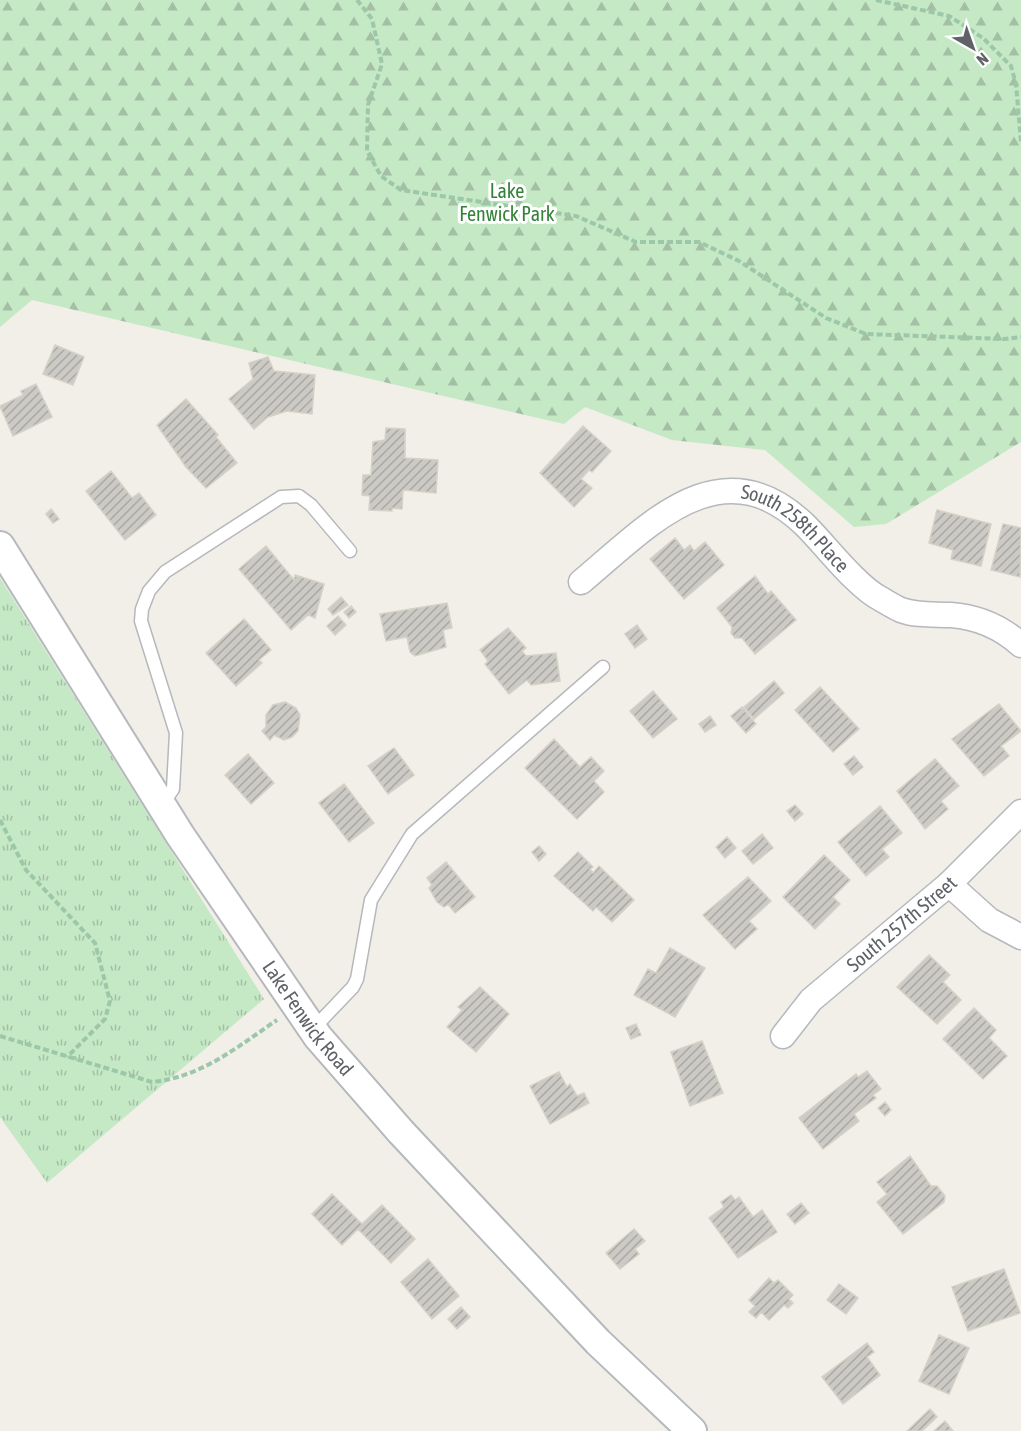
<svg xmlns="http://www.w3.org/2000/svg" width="1021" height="1431" font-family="'Asap Condensed',sans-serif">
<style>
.grass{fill:url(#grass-tufts)}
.forest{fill:url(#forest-firs)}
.building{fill:url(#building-hatch);stroke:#d6d1c6;stroke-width:1.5}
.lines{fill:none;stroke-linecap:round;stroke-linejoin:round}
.service-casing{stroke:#b5b8bc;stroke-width:15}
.minor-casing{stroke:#b5b8bc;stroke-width:27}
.tertiary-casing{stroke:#b5b8bc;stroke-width:32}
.path{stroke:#9cc7a9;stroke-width:4;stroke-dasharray:6 3;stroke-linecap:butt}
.service{stroke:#fff;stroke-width:12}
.minor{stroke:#fff;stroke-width:24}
.tertiary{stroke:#fff;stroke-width:28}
.labels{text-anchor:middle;stroke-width:6;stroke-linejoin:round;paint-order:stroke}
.park-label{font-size:20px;fill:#348238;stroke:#fff}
.street-label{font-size:20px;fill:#5f6368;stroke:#fff}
</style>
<defs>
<pattern id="grass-tufts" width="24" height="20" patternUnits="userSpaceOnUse" patternTransform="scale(1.5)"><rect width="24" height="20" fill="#c5e8c5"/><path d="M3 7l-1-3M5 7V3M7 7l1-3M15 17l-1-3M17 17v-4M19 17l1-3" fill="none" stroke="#a3c0a4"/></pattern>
<pattern id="forest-firs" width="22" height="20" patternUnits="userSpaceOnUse" patternTransform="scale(1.5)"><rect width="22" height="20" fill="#c5e8c5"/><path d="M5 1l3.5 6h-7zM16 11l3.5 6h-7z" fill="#a3c0a4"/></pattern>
<pattern id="building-hatch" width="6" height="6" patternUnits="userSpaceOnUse" patternTransform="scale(1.5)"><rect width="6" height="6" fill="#cccac5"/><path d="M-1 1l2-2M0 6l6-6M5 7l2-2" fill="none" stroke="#a9a8a4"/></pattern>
</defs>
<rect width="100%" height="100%" fill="#f1efe8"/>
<path class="grass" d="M0 578 264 999 47 1183 0 1117Z"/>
<path class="forest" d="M0 0H1021V442L886 524 854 527 765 450 672 440 585 407 564 424 32 300 0 327Z"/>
<path class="building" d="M55 345 84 357 73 385 43 374Z
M268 357 274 371 315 375 312 414 287 411 268 417 254 429 229 399 253 379 249 363Z
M36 384 52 417 13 436 0 406 23 395 21 391Z
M186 399 218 435 216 437 237 463 206 488 186 467 157 425Z
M583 426 611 451 592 472 589 470 581 479 592 488 574 507 540 473Z
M386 428 405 429V458L438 460 436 493 403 490 402 509 392 508V511L369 510 370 496 362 495 363 475H371L373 442 385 440Z
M111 471 132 498 139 493 156 515 125 540 86 491Z
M51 509 59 519 53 523 46 514Z
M937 510 991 524 981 566 951 559 953 550 929 543Z
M1003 524 1021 528 1020 577 991 570Z
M675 538 684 550 690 545 694 551 705 542 724 565 684 599 650 559Z
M266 546 294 580 295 575 324 584 315 618 308 615 291 630 239 569Z
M755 576 768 594 771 591 796 620 755 654 742 638H735L731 633 732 627 717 608Z
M341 597 348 605 333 615 328 609Z
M447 603 452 628 443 630 446 647 415 656 410 652 407 637 386 641 380 614Z
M351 606 356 612 349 618 344 612Z
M338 616 346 625 335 635 327 626Z
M244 619 271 650 259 660 262 663 236 686 206 653Z
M637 625 647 639 635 648 625 634Z
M508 628 526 648 522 651 526 656 556 653 560 681 531 685 527 680 509 694 485 664 488 661 480 650Z
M774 681 784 693 754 719 744 707Z
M820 687 859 729 833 752 795 710Z
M653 691 677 719 653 738 630 711Z
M285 702 296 708 300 715 298 731 292 737 284 740 274 735 270 740 262 731 266 727V715L273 705Z
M999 704 1021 731 1001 746 1009 756 984 776 952 739Z
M742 707 756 724 746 733 731 716Z
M710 716 716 725 705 732 699 724Z
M554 739 580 767 591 757 604 771 594 781 604 792 577 819 525 768Z
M394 748 414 775 388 794 368 766Z
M248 754 274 783 251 804 225 775Z
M854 756 863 767 853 775 844 764Z
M935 759 959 786 941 801 948 809 925 829 897 791Z
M344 784 374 823 349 842 319 803Z
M795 805 803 814 795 821 787 811Z
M880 806 902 833 882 849 889 857 866 876 838 842Z
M762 834 773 848 753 864 742 851Z
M727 837 736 848 725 858 716 847Z
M539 846 546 854 539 861 532 852Z
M578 852 593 867 590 869 593 873 599 866 634 900 612 922 596 907 593 911 554 876Z
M824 855 850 880 833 897 840 904 815 929 783 897Z
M446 862 475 897 455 913 448 904 444 907 437 902 429 888 432 885 427 878Z
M748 877 771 901 749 921 757 929 735 949 703 915Z
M670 948 705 968 675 1017 634 995 648 969 656 973Z
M929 955 950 975 943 982 961 1000 937 1024 897 987Z
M480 987 509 1014 476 1052 447 1027 462 1010 458 1007Z
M974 1008 996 1030 989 1038 1007 1056 983 1079 943 1039Z
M636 1024 641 1035 631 1039 626 1028Z
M702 1041 723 1093 690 1106 671 1052Z
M867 1071 881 1089 873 1095 876 1098 854 1114 859 1121 823 1149 799 1118 856 1074 858 1077Z
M559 1072 567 1087 570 1084 577 1096 584 1093 589 1103 550 1124 530 1086Z
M885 1102 891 1110 885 1116 878 1108Z
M910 1156 931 1186H937L945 1196 944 1202 903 1234 877 1202 887 1194 877 1182Z
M332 1194 362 1224 382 1205 415 1239 391 1263 358 1229 342 1245 312 1214Z
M731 1195 735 1200 739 1197 753 1217 762 1210 777 1232 738 1258 709 1218 724 1207 721 1202Z
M801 1203 809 1213 795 1224 787 1214Z
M634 1229 645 1241 635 1249 639 1254 620 1269 606 1253Z
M428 1259 459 1296 432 1319 401 1282Z
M1004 1269 1020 1313 968 1331 952 1287Z
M769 1278 774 1283 778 1280 793 1295 789 1299 793 1303 788 1308 784 1305 769 1320 761 1312 756 1318 749 1312 755 1306 749 1300Z
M839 1284 858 1298 846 1314 827 1300Z
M461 1307 470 1317 457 1329 448 1319Z
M939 1335 969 1348 949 1394 919 1381Z
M867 1343 874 1352 867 1357 880 1375 843 1404 822 1377Z
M930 1409 937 1417 922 1431H907Z
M945 1421 953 1431H934Z"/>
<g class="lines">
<g class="service-casing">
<path id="service" d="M162 805 173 789 176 733 141 621 142 609 149 591 165 572 281 497 299 496 311 505 350 551
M313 1029 353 987 357 979 371 900 412 834 603 667"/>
</g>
<g class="minor-casing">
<g id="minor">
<path id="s1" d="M581 582C648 526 721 443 806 526 826 546 857 587 881 599 888 603 894 607 901 610 917 616 935 614 951 615 978 617 1001 627 1021 645"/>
<path d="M949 884 989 920 1021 937"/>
<path id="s2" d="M783 1036 811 1000 949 884 1021 812"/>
</g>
</g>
<g class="tertiary-casing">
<g id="tertiary">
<path id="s3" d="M0 546 180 835 318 1037 401 1132 598 1342 692 1431"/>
</g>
</g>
<path class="path" d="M357 0 372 19 382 64 368 105 367 151 381 176 401 190 576 216 636 242H699L739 261 826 318 866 334 1005 339 1021 337
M876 0 949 16 983 38 1011 66 1016 84 1021 142
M0 820 26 870 95 943 110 1001 105 1019 67 1057
M0 1036 152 1082C202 1077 237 1047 277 1020"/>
<use href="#service" class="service"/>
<use href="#minor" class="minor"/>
<use href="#tertiary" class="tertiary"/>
</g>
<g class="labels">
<g class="park-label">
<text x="507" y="198">Lake<tspan x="507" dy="23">Fenwick Park</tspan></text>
</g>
<g class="street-label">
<text dy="7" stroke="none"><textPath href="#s1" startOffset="256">South 258th Place</textPath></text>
<text dy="7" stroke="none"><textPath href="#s2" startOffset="164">South 257th Street</textPath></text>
<text dy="7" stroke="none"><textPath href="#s3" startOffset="564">Lake Fenwick Road</textPath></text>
</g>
</g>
<g transform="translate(973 48) rotate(140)" stroke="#ffffff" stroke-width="4.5" paint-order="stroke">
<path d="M0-4.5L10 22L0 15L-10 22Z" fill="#5f6368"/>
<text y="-9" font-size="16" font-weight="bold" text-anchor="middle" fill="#5f6368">N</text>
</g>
</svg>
